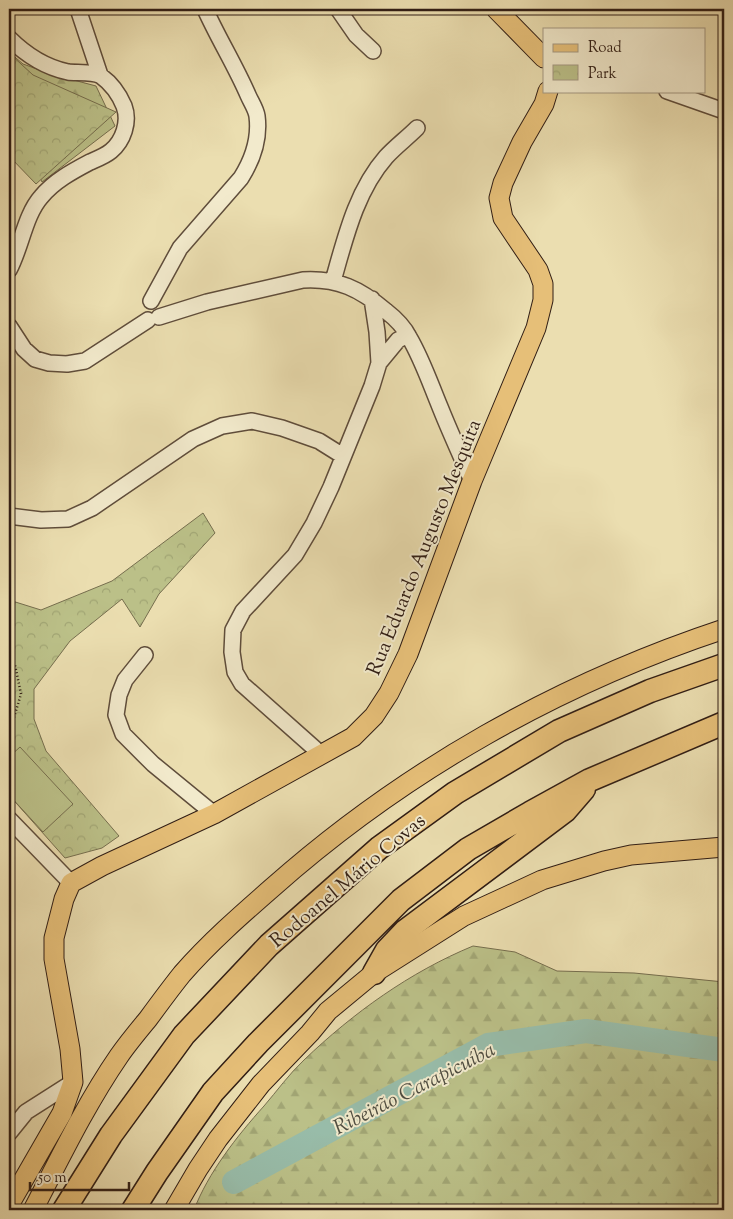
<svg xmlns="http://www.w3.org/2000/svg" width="733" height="1219" font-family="'Sorts Mill Goudy',serif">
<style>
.forest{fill:url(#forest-firs);stroke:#766e4e}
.park{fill:url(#park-crowns);stroke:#766e4e}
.pitch{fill:#bbc088;stroke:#766e4e}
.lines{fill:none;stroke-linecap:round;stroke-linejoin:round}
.river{stroke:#98bca9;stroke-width:24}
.minor-casing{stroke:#5f4d3b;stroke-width:18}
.major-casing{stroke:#301d14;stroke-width:21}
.highway-casing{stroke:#301d14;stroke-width:25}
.path{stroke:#301d14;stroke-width:2.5;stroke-dasharray:1 2.5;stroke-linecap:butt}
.minor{stroke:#f2eacc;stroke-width:15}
.major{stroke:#e6bf78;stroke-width:19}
.highway{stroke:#e6bf78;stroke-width:22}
.labels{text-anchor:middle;stroke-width:4;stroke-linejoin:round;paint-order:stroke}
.street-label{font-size:20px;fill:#301d14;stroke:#f2eacc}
.water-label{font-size:21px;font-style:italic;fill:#4f4d41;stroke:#f2eacc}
</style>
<defs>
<pattern id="forest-firs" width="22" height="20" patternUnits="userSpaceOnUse" patternTransform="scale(1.25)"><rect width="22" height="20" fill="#bbc088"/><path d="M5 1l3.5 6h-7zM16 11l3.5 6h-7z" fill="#a1a574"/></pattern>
<pattern id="park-crowns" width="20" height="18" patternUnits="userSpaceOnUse" patternTransform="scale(1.25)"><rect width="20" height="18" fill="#bbc088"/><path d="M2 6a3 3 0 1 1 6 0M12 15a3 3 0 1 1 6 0" fill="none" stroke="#a1a574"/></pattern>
</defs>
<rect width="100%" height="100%" fill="#ebdeb0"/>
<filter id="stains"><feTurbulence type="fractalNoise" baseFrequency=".004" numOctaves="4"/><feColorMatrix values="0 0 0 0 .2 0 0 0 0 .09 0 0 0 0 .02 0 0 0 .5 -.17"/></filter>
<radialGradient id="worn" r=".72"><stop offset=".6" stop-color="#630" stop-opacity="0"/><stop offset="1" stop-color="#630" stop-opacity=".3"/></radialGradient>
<path class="forest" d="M9 52 23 64 51 74 96 86 115 126 42 182 36 169 9 147Z
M473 946 515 952 557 971 634 973 724 982V1210H194C208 1173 237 1136 264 1106 277 1091 289 1074 304 1060 353 1013 410 972 473 946Z"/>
<path class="park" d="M9 53 33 75 116 112 36 184 9 156Z
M203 513 215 533 159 594 140 627 122 599 70 641 34 689V719L46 751 119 836 102 848 65 858 9 795V600L41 610 112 581Z"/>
<path class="pitch" d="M20 747 73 804 43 832 9 795V757Z"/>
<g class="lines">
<path class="river" d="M234 1182 488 1045 586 1031 724 1050"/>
<g class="minor-casing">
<path id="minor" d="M78 9 100 75
M338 9 356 35 373 51
M9 38C26 55 44 67 68 72 76 73 95 72 101 76 112 84 119 94 124 106 130 122 123 141 111 151 105 156 97 159 90 162 73 171 54 181 41 197 25 215 21 248 9 270
M667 91 724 111
M333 281C345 239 356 191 386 157 395 147 407 138 417 128
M372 299 377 332 379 363
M151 301 180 248 241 178C253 159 260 139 257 116 256 109 251 102 248 95 235 65 218 38 205 9
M159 317 207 302 303 280C338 278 360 289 386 311 395 318 404 327 409 337 422 359 430 383 440 407 450 432 461 456 472 481
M9 326 24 349 35 359 49 363 67 364 85 361 148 320
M9 516 41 520 68 519 92 508 193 439 222 426 252 421 282 428 319 441 343 456
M145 655 125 680 119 695 116 715 123 734 153 764 214 814
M322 755 242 684 235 672 232 652 233 630 243 611 295 555 314 523 331 487 372 386 379 363 398 340 408 335
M9 819 71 883
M9 1133 26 1112 73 1082"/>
</g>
<g class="major-casing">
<path id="major" d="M496 9 544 58
M9 1205 62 1113 73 1082 70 1049 54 959V938L64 899 71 883 102 866 214 814 353 737 374 716 389 693 408 654 472 481 536 328 543 300V284L538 270 503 218 499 198 503 183 522 142 544 104 548 91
M33 1210C60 1158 86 1104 119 1056 128 1043 138 1031 148 1019 159 1004 170 989 182 974 209 943 242 914 273 887 404 771 558 684 724 629
M174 1210 198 1169 218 1139 261 1084 310 1033 328 1011 374 973 464 916 542 880 604 861 631 855 724 847"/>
</g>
<g class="highway-casing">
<path id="highway" d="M374 973 387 950 405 931 565 811 584 789
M64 1210 111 1135 184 1035 269 945 379 848 455 793 559 731 650 691 724 665
M133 1210 157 1172 213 1092 258 1043 401 900 468 849 530 813 590 780 724 723"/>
</g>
<path class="path" d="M9 657 15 665 21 694 12 724 9 727
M9 718 12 724"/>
<use href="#minor" class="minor"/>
<use href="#major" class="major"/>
<use href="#highway" class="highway"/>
</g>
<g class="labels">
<g class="street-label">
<text transform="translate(423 547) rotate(-68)" y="7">Rua Eduardo Augusto Mesquita</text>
<text transform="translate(347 880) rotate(-40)" y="7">Rodoanel Mário Covas</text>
</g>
<g class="water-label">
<text transform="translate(414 1088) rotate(-27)" y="7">Ribeirão Carapicuíba</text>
</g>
</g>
<rect width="733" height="1219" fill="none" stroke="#ebdeb0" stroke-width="30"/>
<rect x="10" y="10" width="713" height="1199" fill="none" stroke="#301d14" stroke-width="2.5"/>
<rect x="15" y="15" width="703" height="1189" fill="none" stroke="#301d14"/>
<rect x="543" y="28" width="162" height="65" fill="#f2eacc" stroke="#a49882"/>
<rect x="553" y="44" width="25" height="8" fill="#e6bf78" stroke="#a49882"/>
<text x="588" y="52" font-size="15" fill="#301d14">Road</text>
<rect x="553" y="65" width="25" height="15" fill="url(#park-crowns)" stroke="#a49882"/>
<text x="588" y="78" font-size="15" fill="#301d14">Park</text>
<path d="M30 1182v8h99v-8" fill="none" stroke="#301d14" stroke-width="2.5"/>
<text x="38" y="1182" font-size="15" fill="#301d14" stroke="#f2eacc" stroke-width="4" paint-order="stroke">50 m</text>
<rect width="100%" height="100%" filter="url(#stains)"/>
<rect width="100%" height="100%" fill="url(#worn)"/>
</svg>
